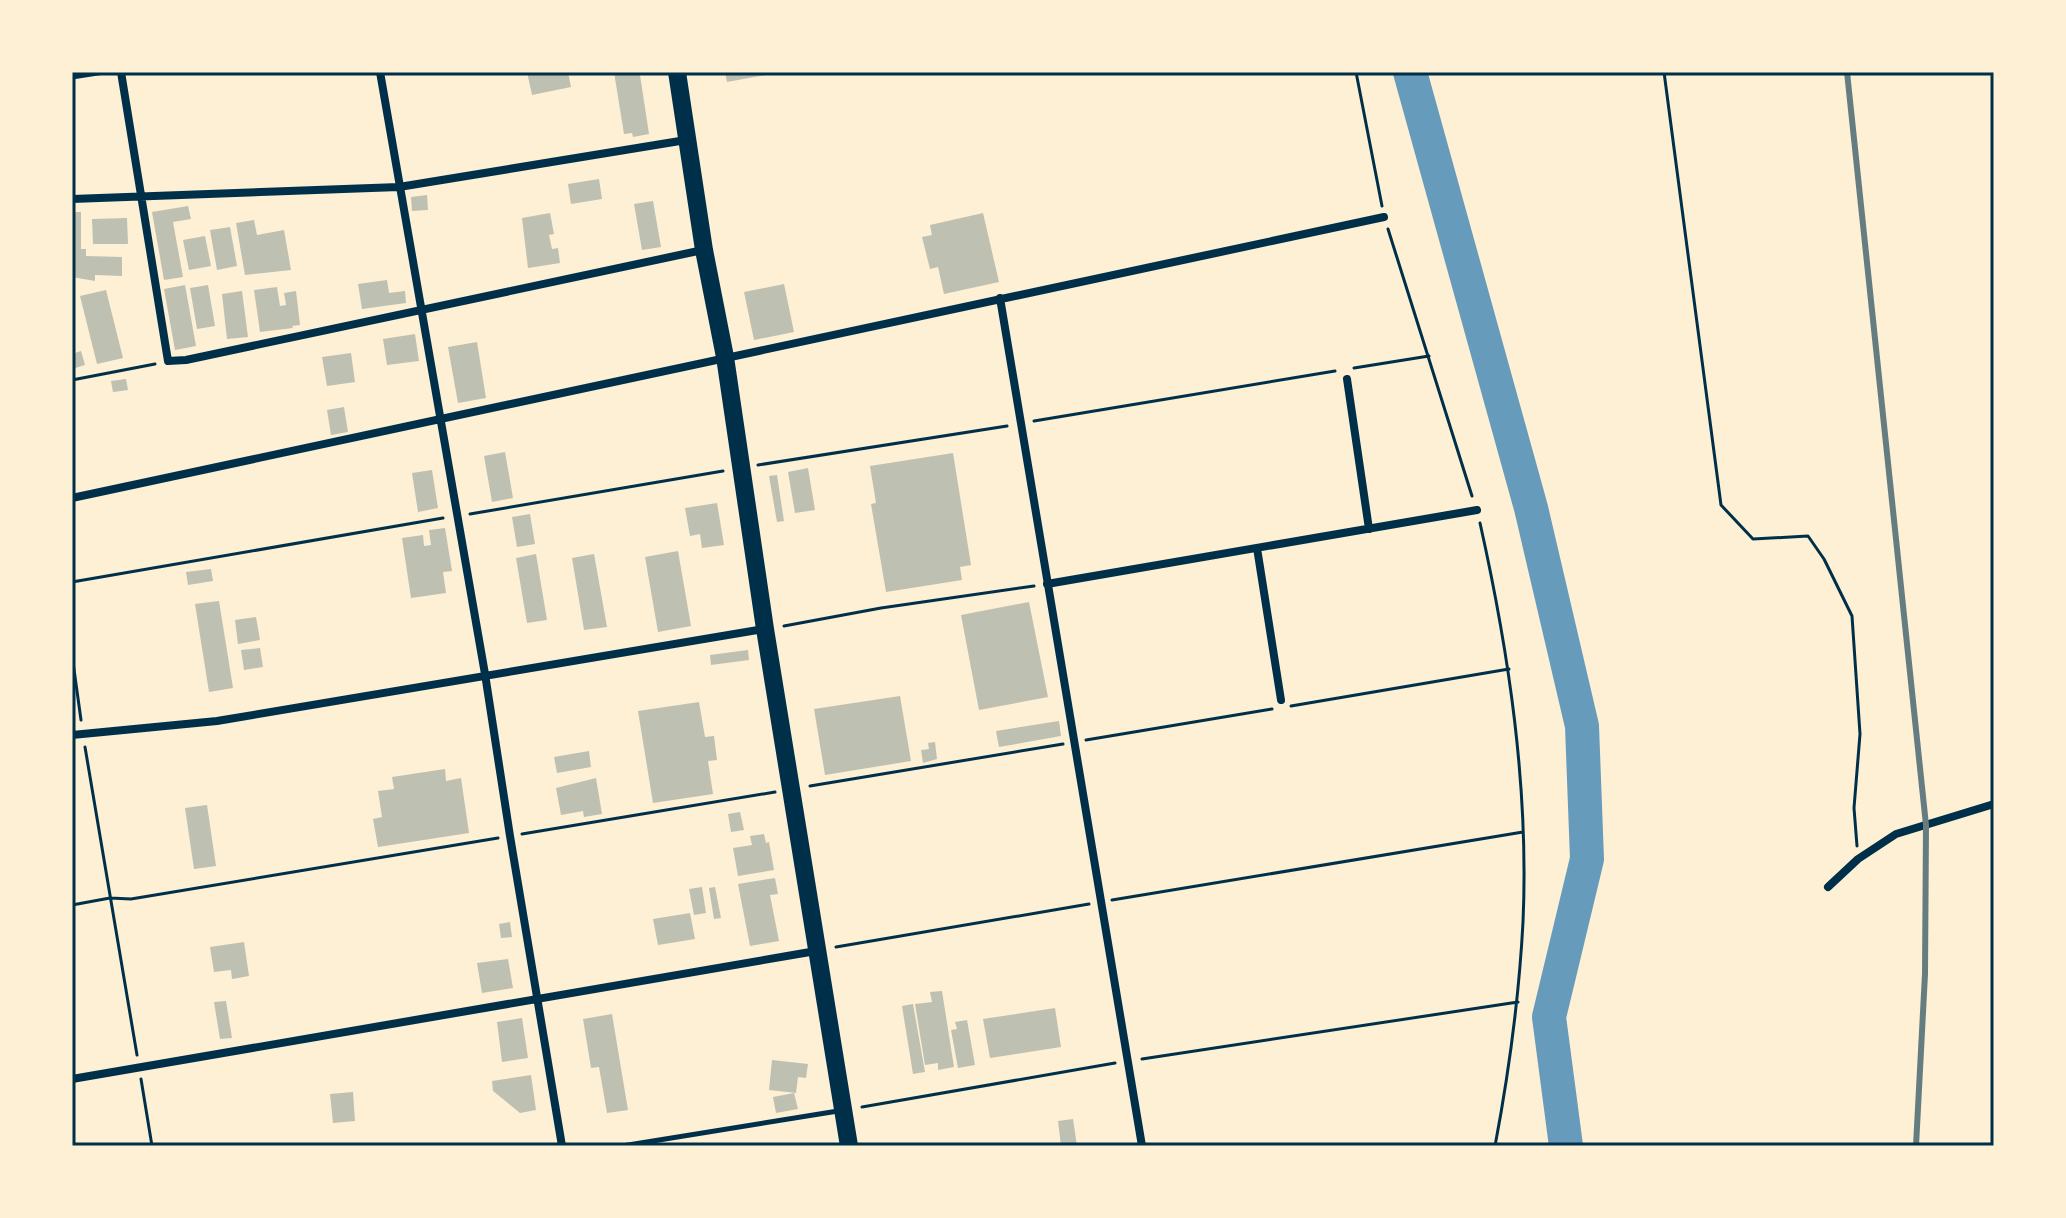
<svg xmlns="http://www.w3.org/2000/svg" width="2066" height="1218" font-family="'Nunito Sans',sans-serif">
<style>
.lines{fill:none;stroke-linecap:round;stroke-linejoin:round}
.river{stroke:#669bbc;stroke-width:34}
.building{fill:#bec0b2}
.path{stroke:#003049;stroke-width:3}
.service{stroke:#003049;stroke-width:5}
.minor{stroke:#003049;stroke-width:8}
.trunk{stroke:#003049;stroke-width:18}
.rail{stroke:#657d81;stroke-width:6}
.neatline{fill:none;stroke:#003049;stroke-width:3}
</style>
<rect width="100%" height="100%" fill="#fdf0d5"/>
<g class="lines">
<path class="river" d="M1410 72 1531 508 1582 726 1587 859 1549 1017 1566 1146"/>
</g>
<path class="building" d="M527 72H568L571 87 532 95Z
M614 72H647L640 75 649 134 633 137 632 133 624 134Z
M725 72H765L766 75 727 82Z
M599 179 602 199 571 204 568 184Z
M427 195 428 210 412 211 411 197Z
M653 201 661 247 642 250 634 204Z
M188 206 191 219 173 222 183 277 164 280 152 212Z
M72 212H81V249H86V256L122 257V276L95 275V281L72 277Z
M550 213 554 234 549 235 552 249 558 248 560 263 528 268 522 218Z
M983 213 999 282 944 294 938 267 930 269 922 237 932 235 930 225Z
M127 218 128 244H93L92 219Z
M254 220 257 235 284 230 291 270 245 275 236 223Z
M230 227 237 266 217 270 210 230Z
M205 236 211 266 189 270 183 240Z
M387 280 389 293 405 291 406 303 362 309 358 284Z
M784 284 794 332 754 340 744 292Z
M185 285 196 346 175 350 164 289Z
M208 285 215 326 197 329 190 288Z
M277 287 280 306 286 305 284 293 296 291 300 325 292 326 293 328 260 332 254 290Z
M106 290 123 358 97 364 80 296Z
M242 291 248 337 227 339 222 294Z
M415 334 419 361 387 365 383 339Z
M477 342 486 398 458 403 448 347Z
M81 351 85 365 72 369V354Z
M351 353 355 382 327 386 322 357Z
M126 379 128 390 113 392 111 381Z
M344 407 348 432 331 435 327 410Z
M505 452 513 498 492 502 484 456Z
M953 453 971 565 960 567 962 580 886 592 871 504 876 503 870 466Z
M808 468 815 510 795 513 788 472Z
M432 470 438 508 418 512 412 473Z
M777 475 784 521 777 522 769 476Z
M717 503 724 545 702 548 700 534 690 536 685 508Z
M530 514 535 544 517 547 512 517Z
M445 528 452 571 443 572 446 593 411 598 402 538 423 535 424 546 431 545 429 530Z
M678 551 691 626 658 632 645 557Z
M536 554 547 620 527 623 516 558Z
M594 554 607 627 584 630 572 558Z
M211 569 213 581 188 585 186 572Z
M219 601 233 688 209 692 195 604Z
M1029 602 1048 697 979 710 961 615Z
M256 617 260 640 238 644 235 620Z
M260 648 263 667 244 670 241 650Z
M748 650 749 660 711 665 710 655Z
M900 696 911 761 825 775 814 709Z
M699 702 705 737 714 736 717 760 708 761 713 794 653 803 638 711Z
M1059 721 1061 736 999 747 996 731Z
M935 742 937 759 923 763 921 750 929 749 928 743Z
M589 751 591 767 557 773 554 757Z
M445 769 446 781 461 778 469 833 378 847 373 819 382 817 378 791 394 789 392 777Z
M596 778 602 814 584 817 583 811 561 815 556 788Z
M207 805 216 866 194 869 185 808Z
M740 812 744 830 731 832 728 814Z
M764 834 766 843 769 842 774 870 738 876 733 848 752 845 750 836Z
M775 878 778 894 770 895 779 941 750 946 738 884Z
M702 887 706 913 694 915 689 889Z
M715 887 721 918 714 919 709 888Z
M690 913 695 939 658 945 653 919Z
M510 922 512 937 501 938 499 924Z
M244 942 249 976 232 979 231 970 214 972 210 947Z
M508 959 513 988 482 993 477 963Z
M942 991 954 1067 938 1070V1063L925 1065 915 1004 932 1002 930 992Z
M226 1001 232 1038 220 1039 214 1002Z
M913 1004 925 1072 913 1074 902 1006Z
M1055 1008 1061 1047 990 1058 983 1019Z
M612 1014 628 1110 607 1113 599 1067 591 1068 583 1019Z
M522 1018 528 1058 502 1062 497 1022Z
M967 1020 975 1065 958 1068 951 1030 957 1029 955 1022Z
M772 1060 808 1064 806 1078 798 1077 796 1093 769 1090Z
M531 1075 536 1110 520 1113 493 1091 492 1081Z
M353 1092 355 1121 333 1123 330 1094Z
M794 1093 798 1109 776 1113 773 1097Z
M1073 1119 1077 1146H1061L1058 1121Z"/>
<g class="lines">
<path class="path" d="M1356 72 1382 206
M1664 72 1721 505 1753 539 1808 536 1824 559 1852 616 1860 734 1854 808 1857 846
M1388 229 1472 496
M1354 368 1429 356
M72 380 155 364
M1034 421 1335 371
M758 465 1007 426
M470 514 723 471
M1480 523C1509 653 1529 788 1523 922 1519 998 1509 1072 1495 1146
M72 582 443 518
M784 626 881 608 1034 586
M72 655 81 720
M1291 706 1509 669
M1086 740 1272 709
M85 747 137 1055
M810 786 1063 744
M522 834 775 792
M1112 900 1523 832
M72 905 110 898 131 899 498 838
M836 947 1089 904
M1142 1059 1518 1002
M141 1079 152 1146
M862 1107 1115 1063"/>
<path class="service" d="M72 77 104 72
M622 1146 838 1111"/>
<path class="minor" d="M121 72 168 361 186 360 703 250
M380 72 485 674 510 836 562 1146
M72 199 399 187 686 140
M1000 298 1142 1146
M1347 379 1369 529
M72 498 1384 217
M1257 548 1281 700
M1047 584 1477 510
M72 735 217 721 764 629
M1828 887 1858 859 1896 834 1994 804
M72 1079 816 951"/>
<path class="trunk" d="M677 72 704 250 725 357 765 629 849 1146"/>
<path class="rail" d="M1847 72 1926 825 1925 974 1916 1146"/>
</g>
<rect width="2066" height="1218" fill="none" stroke="#fdf0d5" stroke-width="148"/>
<rect x="74" y="74" width="1918" height="1070" class="neatline"/>
</svg>
